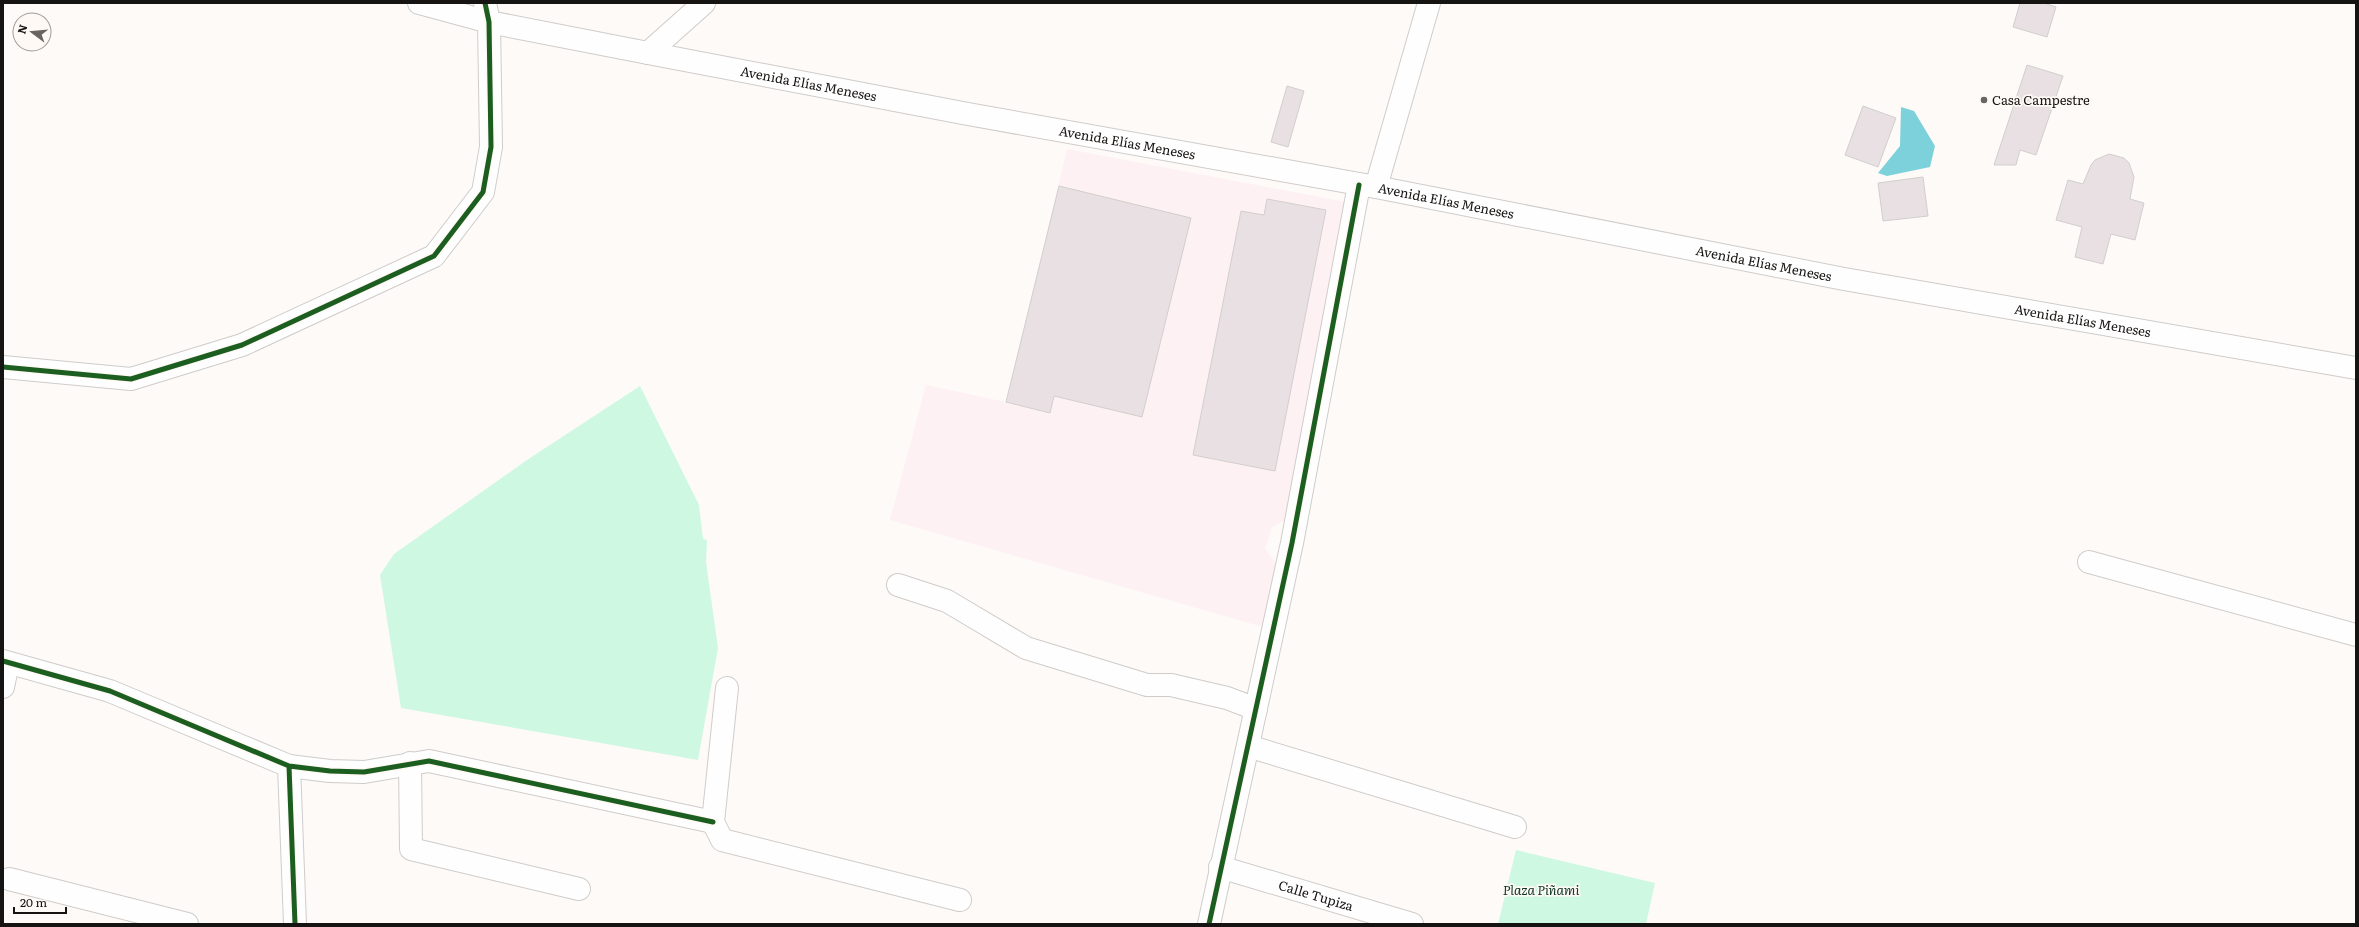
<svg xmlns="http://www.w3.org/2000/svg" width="2359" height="927" font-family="Literata,serif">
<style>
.industrial{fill:#fef1f4}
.green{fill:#cef8e1}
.water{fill:#7dd1da}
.building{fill:#e8e0e3;stroke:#d1cfce}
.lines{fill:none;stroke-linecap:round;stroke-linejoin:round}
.minor-casing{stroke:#cfccca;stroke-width:24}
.major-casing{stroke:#cfccca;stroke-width:24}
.minor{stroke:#fffefe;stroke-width:22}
.major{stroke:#fffefe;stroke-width:22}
.cycleway-casing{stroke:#fff9f5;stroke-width:8}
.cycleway{stroke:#1b5e20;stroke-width:5}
.poi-dot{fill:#676462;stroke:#fff9f5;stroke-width:1.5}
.labels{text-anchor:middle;stroke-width:3.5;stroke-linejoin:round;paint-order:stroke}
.street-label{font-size:13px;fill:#161412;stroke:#fff9f5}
.poi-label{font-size:13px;fill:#161412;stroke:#fff9f5;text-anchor:start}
.park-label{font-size:13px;font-style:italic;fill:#0b3423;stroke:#fff9f5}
</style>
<rect width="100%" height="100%" fill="#fdfaf7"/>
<path class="industrial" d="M1067 149 1346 202 1289 518 1272 527 1265 548 1276 564 1263 627 890 520 926 385 1006 402Z"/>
<path class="green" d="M640 386 699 505 703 539 707 540 706 562 718 648 698 760 401 708 380 575 394 554 527 460Z
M1516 850 1655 883 1646 924H1498Z"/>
<path class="water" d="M1901 107 1914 111 1935 146 1930 167 1887 176 1878 173 1900 146Z"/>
<path class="building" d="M2020 3H2044L2056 7 2047 37 2013 27Z
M2027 65 2063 76 2036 155 2020 150 2016 165H1994Z
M1287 86 1304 91 1288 147 1271 142Z
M1863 106 1896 118 1878 167 1845 155Z
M2109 154 2124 158 2129 163 2134 177 2130 199 2144 203 2135 240 2111 234 2103 264 2075 257 2082 227 2056 220 2068 180 2083 184 2091 165 2095 160Z
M1923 177 1928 216 1883 221 1878 183Z
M1059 186 1191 218 1142 417 1054 396 1050 413 1006 402Z
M1267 199 1326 210 1275 471 1193 455 1241 211 1264 215Z"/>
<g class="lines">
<g class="minor-casing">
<g id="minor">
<path d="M648 53 704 3"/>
<path d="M1376 187 1429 3"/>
<path d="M3 367 131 379 242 345 434 256 483 192 491 147 489 22 485 3"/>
<path d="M2089 562 2356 635"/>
<path d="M898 585 947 601 1026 648 1147 685H1171L1227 698 1256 709"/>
<path d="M3 661 110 691 289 766 295 924"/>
<path d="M3 687 8 663"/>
<path d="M727 688 713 822 722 840 960 900"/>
<path d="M1248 746 1515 827"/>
<path d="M410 763 411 849 579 889"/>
<path d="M289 766 330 771 364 772 429 761 713 822"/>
<path id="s1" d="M1220 867 1412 924"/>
<path d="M9 879 187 924"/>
<path d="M1209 924 1292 543 1359 185"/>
</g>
</g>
<g class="major-casing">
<g id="major">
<path id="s2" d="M419 3 489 22 648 53 968 114 1376 187 1844 279 2356 368"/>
</g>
</g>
<use href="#minor" class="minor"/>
<use href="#major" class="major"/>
<g class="cycleway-casing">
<path id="cycleway" d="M3 367 131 379 242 345 434 256 483 192 491 147 489 22 485 3
M3 661 110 691 289 766 295 924
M289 766 330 771 364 772 429 761 713 822
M1209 924 1292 543 1359 185"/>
</g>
<use href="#cycleway" class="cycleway"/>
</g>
<circle class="poi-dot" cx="1984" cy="100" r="4"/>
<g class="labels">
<g class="street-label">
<text dy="5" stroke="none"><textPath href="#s2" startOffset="398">Avenida Elías Meneses</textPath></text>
<text dy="5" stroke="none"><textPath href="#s2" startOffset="722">Avenida Elías Meneses</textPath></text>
<text dy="5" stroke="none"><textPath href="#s2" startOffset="1046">Avenida Elías Meneses</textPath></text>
<text dy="5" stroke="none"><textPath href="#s2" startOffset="1370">Avenida Elías Meneses</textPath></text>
<text dy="5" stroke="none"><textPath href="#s2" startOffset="1694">Avenida Elías Meneses</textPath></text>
<text dy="5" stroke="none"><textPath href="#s1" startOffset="100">Calle Tupiza</textPath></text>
</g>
<g class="poi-label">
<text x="1992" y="105">Casa Campestre</text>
</g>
<g class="park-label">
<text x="1541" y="895">Plaza Piñami</text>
</g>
</g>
<rect width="2359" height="927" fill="none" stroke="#161412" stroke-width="8"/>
<g transform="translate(32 32) rotate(286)"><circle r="19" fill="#fff9f5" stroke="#a29d9a"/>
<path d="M0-3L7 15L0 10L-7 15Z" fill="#676462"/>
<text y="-6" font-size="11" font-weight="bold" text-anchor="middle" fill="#161412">N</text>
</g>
<path d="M14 907v6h52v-6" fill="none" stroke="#161412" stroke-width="2"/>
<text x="20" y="907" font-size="12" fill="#161412" stroke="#fff9f5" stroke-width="3" paint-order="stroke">20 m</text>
</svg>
